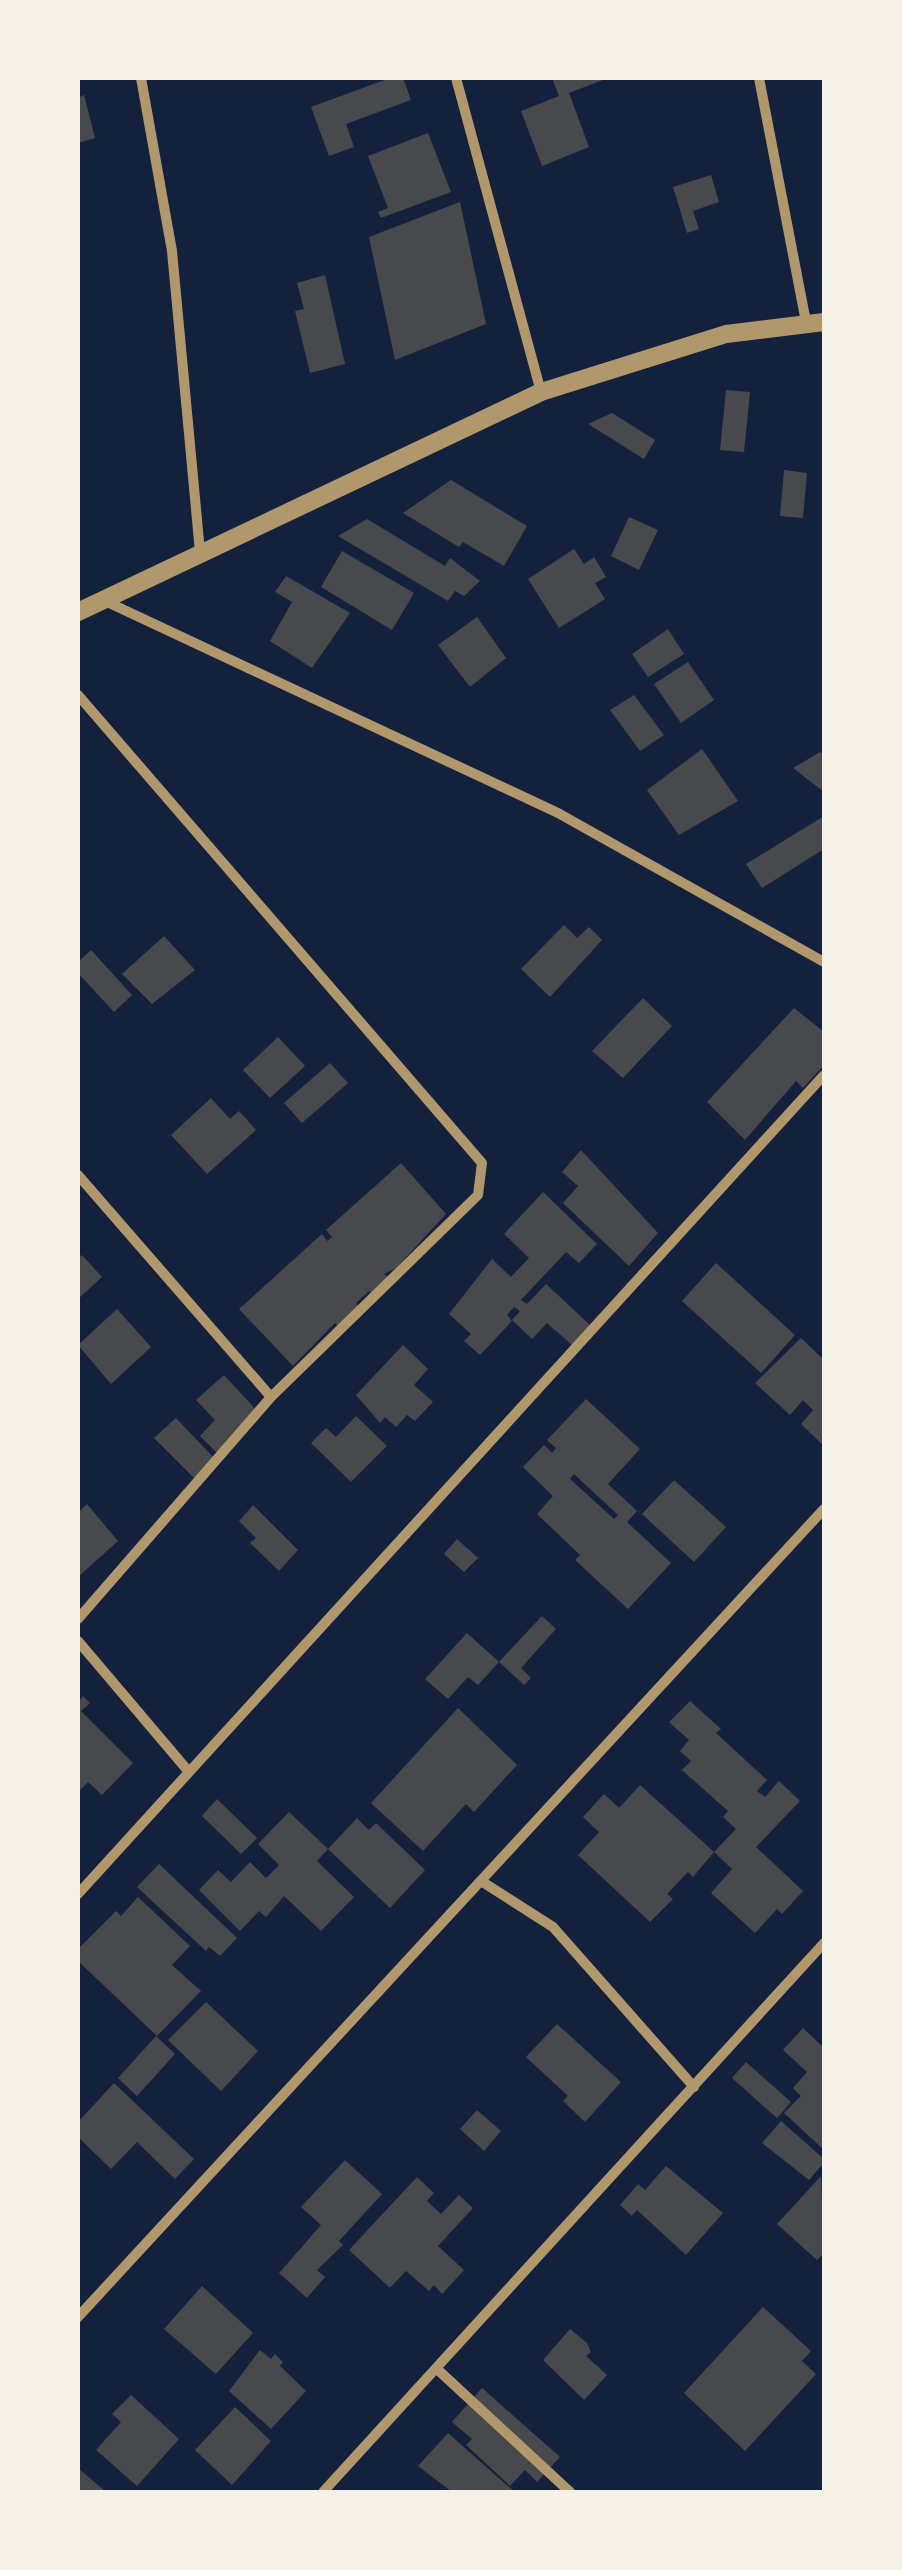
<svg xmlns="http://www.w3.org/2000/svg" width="902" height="2570" font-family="'DM Sans',sans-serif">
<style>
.building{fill:#48494c;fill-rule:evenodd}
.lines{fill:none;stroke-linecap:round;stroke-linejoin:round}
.minor{stroke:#b1986c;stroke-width:10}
.tertiary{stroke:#b1986c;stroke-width:18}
</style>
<rect width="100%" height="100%" fill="#14213d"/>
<path class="building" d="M390 78H403L411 100 346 124 354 147 329 156 311 107Z
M552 78H608L569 93 589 147 542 166 521 111 559 96Z
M84 95 95 138 78 143V98Z
M428 133 451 192 381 218 378 212 388 208 368 156Z
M711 175 719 202 693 211 699 229 687 233 673 187Z
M460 202 486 324 395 360 369 237Z
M325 275 345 364 310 373 295 311 304 309 297 283Z
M726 390 750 392 744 452 720 450Z
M612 413 655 440 644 459 588 424Z
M784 470 807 473 803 518 780 516Z
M451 480 527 526 504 566 463 542 459 547 403 513Z
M629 517 658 530 639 570 611 556Z
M367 519 445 566 450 558 480 581 464 596 455 591 448 601 338 536Z
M574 549 584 564 594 557 606 577 595 583 605 599 559 628 528 579Z
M342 551 414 593 392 630 321 587Z
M286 576 350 613 312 668 270 641 292 602 275 592Z
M477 617 506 658 470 687 438 645Z
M668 629 684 654 648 677 632 654Z
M688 662 714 700 681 723 654 684Z
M634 695 664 735 640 751 610 710Z
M702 749 738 801 679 835 647 790Z
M820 752 824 755V792L793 768Z
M824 816V849L762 888 746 864Z
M564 925 577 938 589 927 602 940 550 997 521 969Z
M164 936 195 970 152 1004 122 974Z
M91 950 132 995 114 1012 78 973V962Z
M643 998 672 1026 623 1078 592 1051Z
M794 1008 824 1032V1065L803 1088 796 1081 745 1140 707 1102Z
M278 1037 305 1066 270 1098 243 1070Z
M330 1063 348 1083 302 1123 284 1103Z
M211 1098 230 1119 239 1111 256 1130 207 1174 171 1135Z
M581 1150 658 1233 629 1266 563 1203 578 1186 562 1172Z
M401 1163 446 1214 396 1268 384 1274 388 1277 372 1294 369 1291 356 1303 361 1309 340 1329 335 1323 293 1366 239 1309 322 1234 327 1241 332 1237 326 1230Z
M543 1192 597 1244 579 1263 566 1252 521 1300 527 1304 546 1284 590 1325 572 1345 547 1323 532 1339 512 1320 520 1311 514 1307 507 1315 512 1321 480 1355 464 1341 471 1334 449 1314 492 1259 511 1277 529 1258 504 1234Z
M82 1255 102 1277 78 1299V1259Z
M716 1263 795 1335 761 1373 682 1301Z
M117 1309 151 1347 111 1384 78 1345Z
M801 1338 824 1360V1446L801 1424 813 1410 803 1400 790 1415 755 1383Z
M403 1345 428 1369 414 1385 433 1402 415 1421 407 1415 396 1427 385 1417 380 1423 356 1395Z
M224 1375 258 1412 218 1454 200 1436 215 1420 196 1400Z
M586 1399 640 1449 608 1484 637 1511 627 1522 671 1563 628 1609 575 1560 580 1555 537 1514 553 1496 523 1467 544 1445 552 1453 556 1448 547 1440ZM574 1474 618 1515 614 1519 570 1479Z
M356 1416 387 1446 351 1482 311 1443 326 1428 336 1437Z
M176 1418 214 1458 194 1478 154 1438Z
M674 1480 726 1527 694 1562 642 1514Z
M87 1504 118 1541 78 1577V1513Z
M253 1505 298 1550 279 1571 250 1543 256 1538 239 1521Z
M457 1539 478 1558 464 1572 444 1554Z
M542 1616 556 1629 521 1668 531 1678 524 1685 499 1662Z
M467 1633 499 1662 478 1685 468 1677 448 1699 425 1679Z
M83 1696 90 1703 81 1711 133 1763 102 1795 88 1782 78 1792V1702Z
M690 1701 721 1729 716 1733 767 1780 757 1791 765 1797 779 1781 800 1801 756 1847 803 1891 782 1914 777 1909 755 1933 711 1893 732 1869 714 1852 736 1829 723 1817 728 1811 682 1770 691 1761 680 1751 689 1740 669 1722Z
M458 1708 517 1765 474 1812 466 1804 423 1851 371 1803Z
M640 1785 714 1852 693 1877 688 1872 667 1894 673 1899 650 1922 578 1855 599 1832 583 1817 604 1794 619 1808Z
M217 1799 257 1838 241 1854 202 1816Z
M289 1812 328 1849 317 1861 354 1897 321 1931 284 1896 266 1917 259 1911 240 1931 199 1890 218 1870 231 1882 250 1862 266 1878 279 1865 258 1844Z
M357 1818 369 1830 376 1823 425 1870 390 1908 328 1849Z
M159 1864 237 1938 220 1956 209 1947 206 1951 137 1887Z
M138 1897 190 1946 172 1965 201 1991 157 2036 78 1961V1949L116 1911 121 1916Z
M206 2002 258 2051 221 2091 168 2040Z
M557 2024 621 2082 585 2122 563 2101 568 2096 526 2057Z
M803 2028 824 2048V2150L784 2113 801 2096 793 2088 807 2072 783 2050Z
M156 2036 175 2054 137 2096 118 2078Z
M746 2062 791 2102 777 2118 732 2078Z
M114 2083 194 2159 175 2179 137 2142 111 2169 78 2137V2122Z
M477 2110 501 2131 484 2151 460 2129Z
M781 2121 824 2159V2169L821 2166 809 2180 762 2143Z
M345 2160 382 2194 339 2241 343 2245 317 2270 325 2277 307 2298 279 2273 321 2225 301 2207Z
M666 2166 723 2213 686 2255 637 2210 632 2216 620 2205 638 2184 645 2190Z
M821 2176 824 2253 817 2260 777 2224Z
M417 2177 434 2193 427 2201 441 2214 459 2195 473 2208 438 2246 464 2270 442 2294 434 2285 429 2291 406 2271 390 2288 349 2250Z
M202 2286 253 2333 216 2374 164 2329Z
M763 2307 811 2351 802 2361 816 2374 745 2451 684 2393Z
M570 2329 587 2343 591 2352 586 2356 607 2375 584 2400 543 2360Z
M260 2350 271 2359 275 2354 283 2362 280 2366 306 2391 271 2429 229 2391Z
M482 2388 560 2457 537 2482 525 2470 510 2486 466 2445 472 2439 452 2422Z
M131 2395 179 2439 137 2486 96 2450 121 2422 112 2414Z
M235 2407 271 2441 232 2485 195 2450Z
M448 2433 509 2487 515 2492H452L418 2466Z
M78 2468 106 2492H78Z"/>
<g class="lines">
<path class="minor" d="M141 78 172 251 200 552
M456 78 541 392
M759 78 806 322
M105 601 558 813 824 962
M78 695 482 1163 478 1195 271 1397 78 1619
M78 1175 271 1397
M78 1641 189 1772
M481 1881 553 1927 694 2087
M78 1894 824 1075
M78 2317 824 1509
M437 2369 570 2492
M323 2492 824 1943"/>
<path class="tertiary" d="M78 612 541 392 726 334 824 322"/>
</g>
<rect width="902" height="2570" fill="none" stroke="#f6f1e7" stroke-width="160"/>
</svg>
